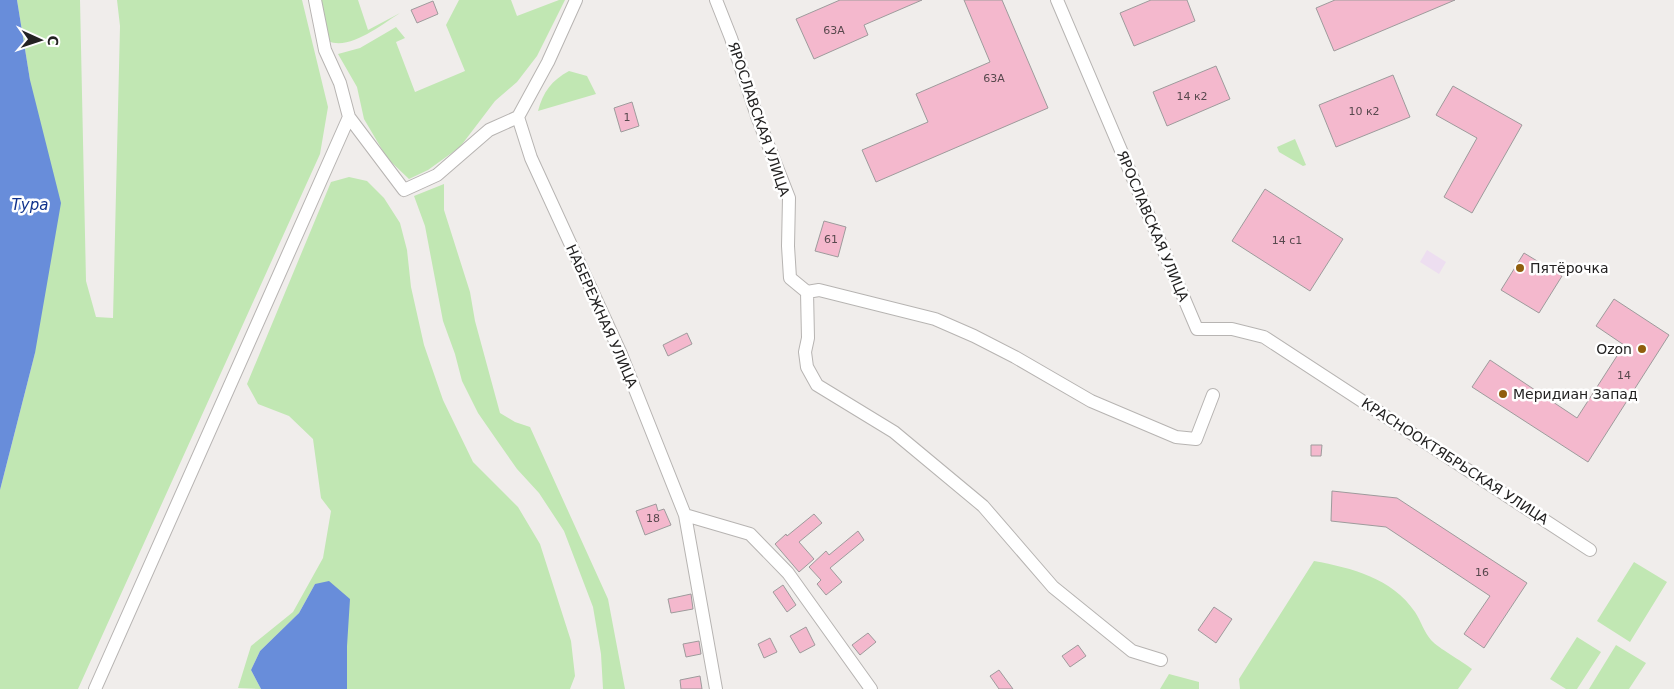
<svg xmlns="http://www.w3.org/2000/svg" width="1674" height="689" font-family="'DejaVu Sans',sans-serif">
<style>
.industrial{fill:#eddef0}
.green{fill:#c1e7b3}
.water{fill:#688dda}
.building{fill:#f4b8cd;stroke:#9e9b9c}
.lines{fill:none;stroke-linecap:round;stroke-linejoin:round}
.minor-casing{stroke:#b7b4b2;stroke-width:14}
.minor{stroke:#fff;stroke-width:12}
.poi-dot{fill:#905e0d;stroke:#fff;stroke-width:2}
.labels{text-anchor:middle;stroke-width:5;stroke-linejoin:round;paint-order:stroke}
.number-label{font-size:11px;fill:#57484d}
.street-label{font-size:14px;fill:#232222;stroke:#fff}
.poi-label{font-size:14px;fill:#232222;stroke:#fff;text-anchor:start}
.water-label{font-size:15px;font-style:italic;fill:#10328c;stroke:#fff}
</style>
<rect width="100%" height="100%" fill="#f0edeb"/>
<path class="industrial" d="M1427 250 1446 262 1439 274 1420 262Z"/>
<path class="green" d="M17 0H80L86 281 96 317 113 318 120 26 117 0H302L328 107 320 154 78 689H0V490L35 353 30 80Z
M320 0H358L368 30 400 13C382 24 350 51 328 41Z
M459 0H511L517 16 559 0H565L537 56 517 82 495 101 460 147 428 170 409 179 387 158 364 119 357 87 338 54 360 48 396 27 405 38 396 42 415 92 465 71 446 25Z
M569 71 587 76 596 94 538 111C543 92 552 80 569 71Z
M1295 139 1306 165 1303 166 1279 152 1277 147Z
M349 177 367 181 384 198 400 223 407 250 411 287 424 345 443 400 473 462 518 507 540 544 571 641 575 676 570 689H347V646L315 584 299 613 260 651 251 670 261 689 238 688 251 646 293 612 323 558 331 511 321 498 313 439 289 416 258 404 247 384 331 182Z
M444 184V210L470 292 475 321 500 413 515 422 530 427 608 599 625 689H603L601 654 593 607 564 531 539 493 517 469 496 439 478 413 462 381 455 354 443 321 425 226 414 196Z
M1314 561C1352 568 1392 578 1415 612 1421 621 1424 632 1431 640 1438 648 1462 661 1472 669L1458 689H1240L1239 679Z
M1634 562 1667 582 1630 642 1597 621Z
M1577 637 1601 652 1577 689H1566L1550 679Z
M1616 645 1646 663 1629 689H1589Z
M1169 674 1199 682V689H1160Z"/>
<path class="water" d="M0 0H17L30 80 61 203 35 353 0 490Z
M329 581 350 599 347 646V689H261L251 670 260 651 299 613 315 584Z"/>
<path class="building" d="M840 0H922L864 25 868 35 814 59 796 19Z
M964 0H1002L1048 108 876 182 862 150 928 122 916 94 990 62Z
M1151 0H1187L1195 21 1134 46 1120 13Z
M1335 0H1455L1334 51 1316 8Z
M433 1 438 14 417 23 411 10Z
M1216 66 1230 99 1167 126 1153 92Z
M1393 75 1410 117 1336 147 1319 105Z
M1453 86 1522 125 1472 213 1444 197 1477 138 1436 115Z
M632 102 639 126 621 132 614 108Z
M1265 189 1343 239 1310 291 1232 241Z
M824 221 846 227 838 257 815 251Z
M1524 253 1562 276 1539 313 1501 290Z
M1614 299 1669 335 1588 462 1472 387 1490 360 1577 418 1624 345 1596 326Z
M687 333 692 344 668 356 663 345Z
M1311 445H1322L1321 456H1311Z
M1332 491 1397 498 1527 583 1484 648 1464 634 1490 596 1386 527 1331 521Z
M656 504 658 511 664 509 671 525 645 535 636 511Z
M814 514 822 523 799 542 814 559 799 572 775 544 786 534 787 536Z
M858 531 864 540 830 568 842 582 826 595 817 584 821 580 809 567 826 551 829 555Z
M783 585 796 605 787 612 773 592Z
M691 594 693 609 671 613 668 599Z
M1214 607 1232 619 1216 643 1198 630Z
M806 627 815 645 800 653 790 636Z
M868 633 876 642 860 655 852 645Z
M770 638 777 652 764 658 758 644Z
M699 641 701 654 686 657 683 644Z
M1078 645 1086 656 1070 667 1062 656Z
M999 670 1013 689H999L990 676Z
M700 676 702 689H681L680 680Z"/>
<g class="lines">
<g class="minor-casing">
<path id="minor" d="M315 0 325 50 340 83 349 117 404 190 437 175 489 130 518 117 548 62 576 0
M716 0 731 38 758 119 789 198 788 246 790 278 807 292 819 290 935 319 974 336 1015 357 1091 401 1176 437 1196 439 1213 395
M1057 0 1197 329H1232L1264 337 1590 550
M518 117 531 158 621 354 685 515 716 689
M807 292 808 338 805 352 807 367 817 385 894 432 983 506 1053 587 1132 651 1161 660
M685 515 750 534 788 573 871 689
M95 689 349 117"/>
</g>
<use href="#minor" class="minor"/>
</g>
<g class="poi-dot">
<circle cx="1520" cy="268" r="5"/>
<circle cx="1642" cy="349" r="5"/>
<circle cx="1503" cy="394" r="5"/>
</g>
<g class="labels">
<g class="number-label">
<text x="834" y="34">63А</text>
<text x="994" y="82">63А</text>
<text x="1192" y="100">14 к2</text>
<text x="1364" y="115">10 к2</text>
<text x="627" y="121">1</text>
<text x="831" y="243">61</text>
<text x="1287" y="244">14 с1</text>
<text x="1624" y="379">14</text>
<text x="653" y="522">18</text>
<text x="1482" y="576">16</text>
</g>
<g class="street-label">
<text transform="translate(759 119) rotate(71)" y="5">ЯРОСЛАВСКАЯ УЛИЦА</text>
<text transform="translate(1153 226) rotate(67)" y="5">ЯРОСЛАВСКАЯ УЛИЦА</text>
<text transform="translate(602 316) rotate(66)" y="5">НАБЕРЕЖНАЯ УЛИЦА</text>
<text transform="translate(1455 461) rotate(33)" y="5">КРАСНООКТЯБРЬСКАЯ УЛИЦА</text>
</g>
<g class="poi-label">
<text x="1530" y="273">Пятёрочка</text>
<text x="1632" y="354" text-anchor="end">Ozon</text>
<text x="1513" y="399">Меридиан Запад</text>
</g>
<g class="water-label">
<text x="30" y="210">Тура</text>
</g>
</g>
<g transform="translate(40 40) rotate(93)" stroke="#ffffff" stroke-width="4" paint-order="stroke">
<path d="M0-4L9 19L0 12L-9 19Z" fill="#232222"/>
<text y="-8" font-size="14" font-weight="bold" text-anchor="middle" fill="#232222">С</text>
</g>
</svg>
